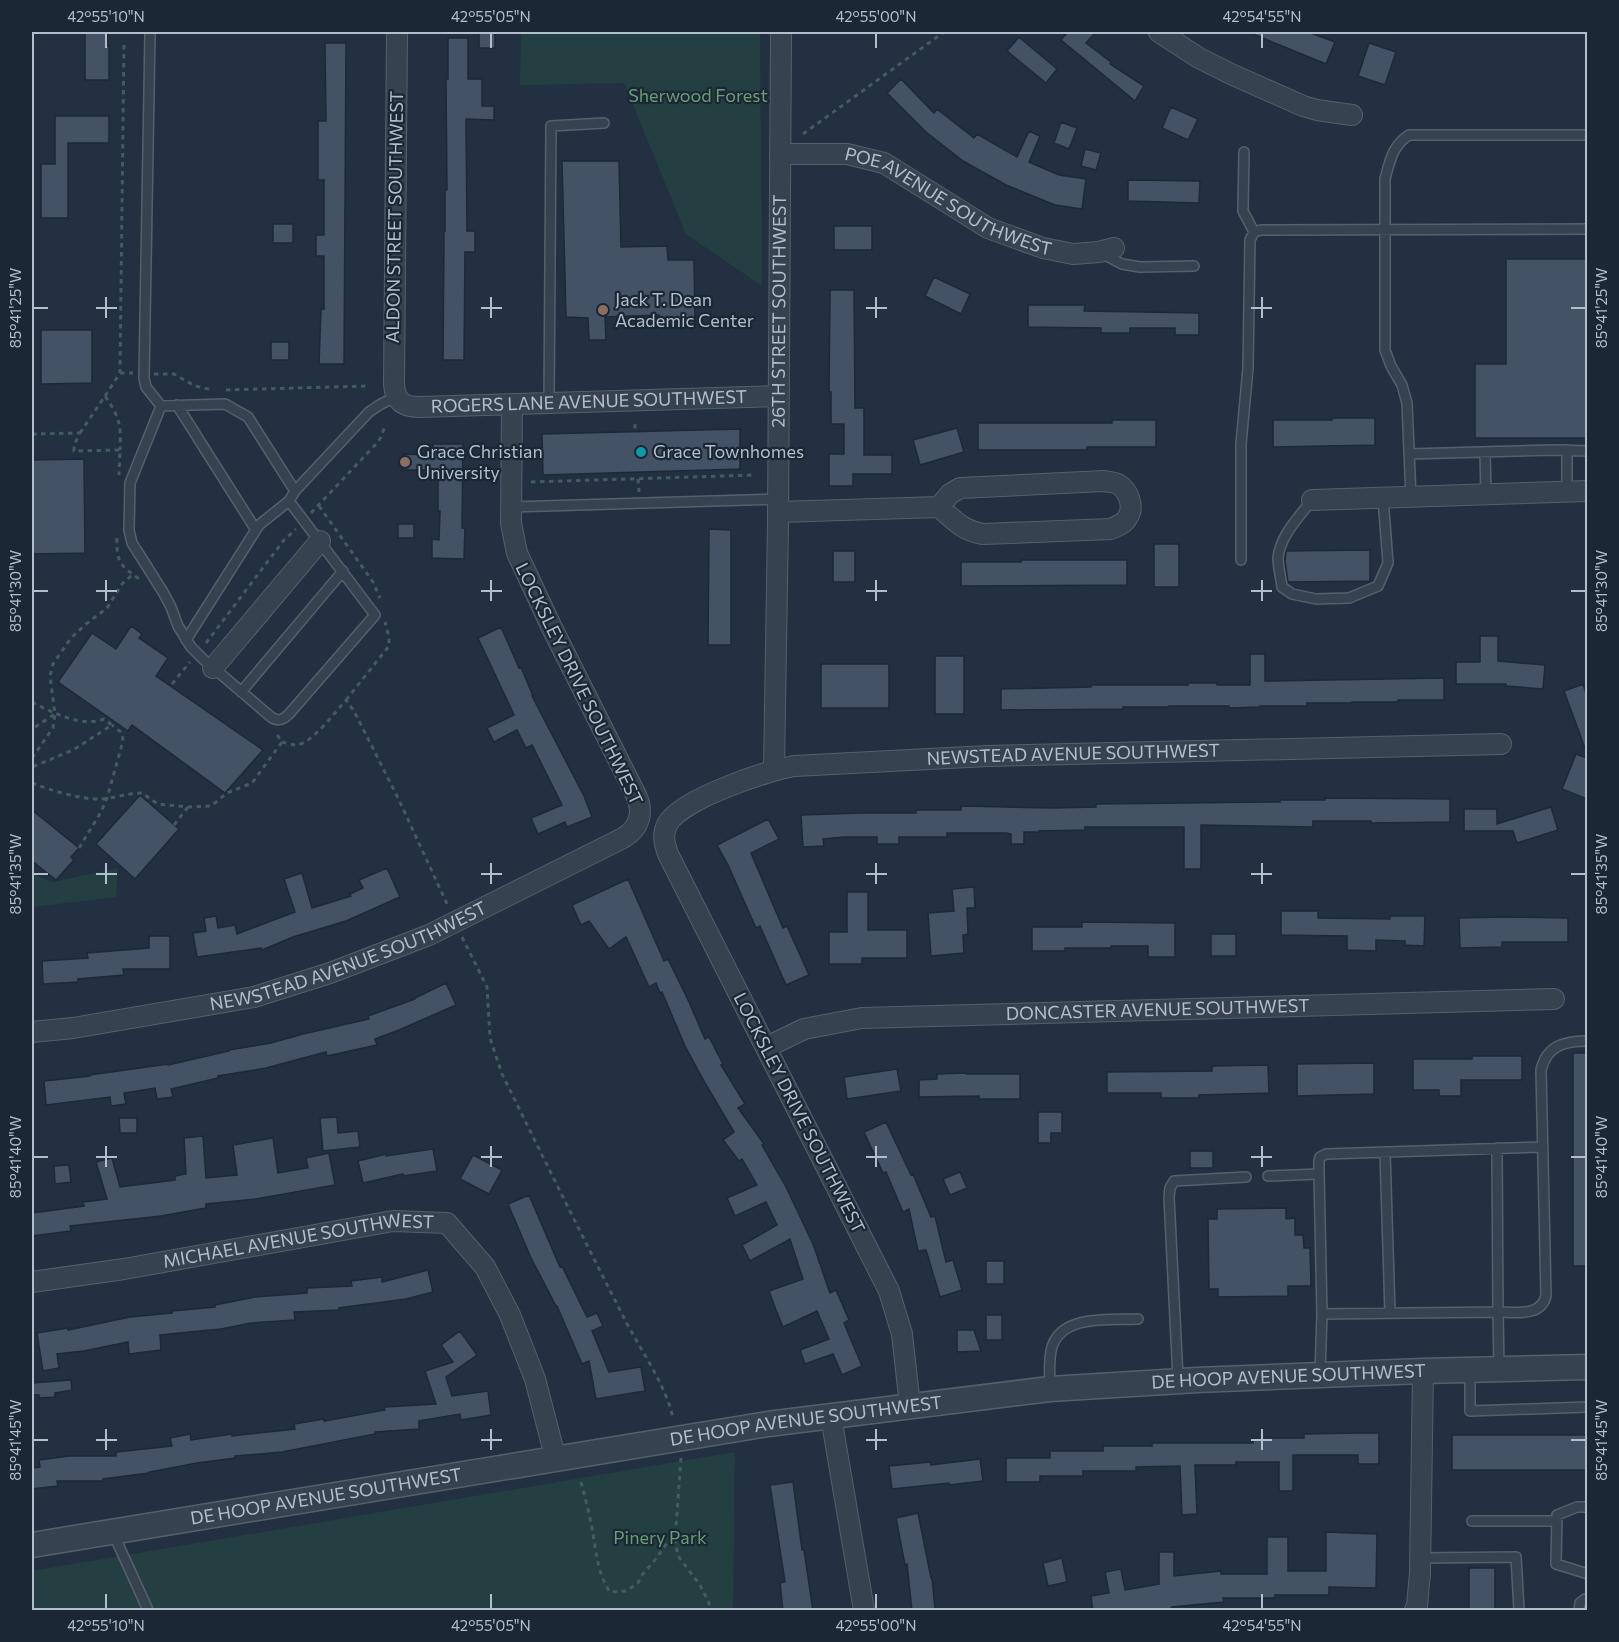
<svg xmlns="http://www.w3.org/2000/svg" width="1619" height="1642" font-family="Commissioner,sans-serif">
<style>
.green{fill:#243f42}
.building{fill:#435265;stroke:#1e2937;stroke-width:1.5}
.lines{fill:none;stroke-linecap:round;stroke-linejoin:round}
.service-casing{stroke:#55606e;stroke-width:12}
.minor-casing{stroke:#55606e;stroke-width:22}
.tertiary-casing{stroke:#55606e;stroke-width:27}
.path{stroke:#425c5f;stroke-width:3;stroke-dasharray:4.5 4.5;stroke-linecap:butt}
.service{stroke:#374250;stroke-width:9}
.minor{stroke:#374250;stroke-width:20}
.tertiary{stroke:#374250;stroke-width:24}
.ticks{fill:none;stroke:#b3bdcb;stroke-width:2}
.education-dot{fill:#8d6e63;stroke:#1c2735;stroke-width:2}
.culture-dot{fill:#0f9aa8;stroke:#1c2735;stroke-width:2}
.labels{text-anchor:middle;stroke-width:4.5;stroke-linejoin:round;paint-order:stroke}
.park-label{font-size:18px;fill:#689e73;stroke:#1c2735}
.street-label{font-size:18px;fill:#b3bdcb;stroke:#1c2735}
.poi-label{font-size:18px;fill:#b3bdcb;stroke:#1c2735;text-anchor:start}
.neatline{fill:none;stroke:#b3bdcb;stroke-width:2}
.ticks-label{font-size:15px;text-anchor:middle;fill:#b3bdcb}
</style>
<rect width="100%" height="100%" fill="#223041"/>
<path class="green" d="M521 32H760L762 286 686 234 624 83 520 85Z
M118 868 116 897 32 907V874L53 882Z
M735 1452 733 1610H32V1571Z"/>
<path class="building" d="M85 32H107V46H109V80H85Z
M479 32H495V48H479Z
M1068 32H1096L1086 43 1111 62 1110 64 1144 86 1135 101 1061 40Z
M1248 32H1308L1335 42 1326 64Z
M1019 37 1057 69 1046 83 1007 51Z
M448 38H468V79H482V106H494V120L466 119 467 231H475V252H465L464 360H443L444 231H445V190H447L446 79H448Z
M325 43H346L344 364H319L321 309H324V256H316V235H324V180H318V121H326Z
M1369 43 1396 52 1385 85 1358 76Z
M901 79 934 113 937 109 974 138 977 134 1017 157 1029 131 1040 136 1029 162 1059 175 1086 179 1082 209 1055 205 1006 185 963 161 926 132 887 93Z
M1171 107 1198 119 1188 140 1162 128Z
M55 116H109V143H68V218H41V164H55Z
M1061 122 1077 128 1069 149 1054 143Z
M1085 149 1101 153 1096 170 1081 166Z
M562 161H619L621 247 667 246 668 260H694L695 324H659V315L605 317 606 340H589L588 318 566 317Z
M1128 180 1200 181 1199 203 1128 201Z
M273 224H293V243H273Z
M834 226H872V250H834Z
M1506 259H1587V438H1475V364H1506Z
M934 277 970 294 961 314 925 296Z
M830 290H854L855 408H864V455H892V474H853V486H829V454H844V424H831V392H829Z
M1028 305H1085L1084 311 1199 313V335H1175V328H1130V333H1101V328L1028 327Z
M41 330H92V383L41 384Z
M271 342H289V360H271Z
M1332 418H1375V445L1273 447V420H1332Z
M1112 420H1156V447H1087V450H978V423H1112Z
M957 428 964 452 920 465 913 440Z
M740 429V469L543 475 542 434Z
M433 444H463L462 528H465L464 559 432 558V539L439 540 440 511H438V470H403V454L433 455Z
M84 459 85 553 32 554V460Z
M398 524H414V538H398Z
M709 529 731 530V645H708Z
M1154 544H1179V587H1154Z
M1370 550V581L1288 582 1285 561 1286 551Z
M833 551H855V582H833Z
M1021 560H1127V585L961 586V562H1021Z
M131 626 142 634 139 638 168 658 156 676 263 750 225 793 132 725 128 731 58 682 92 633 116 649Z
M501 627 519 668 521 667 533 696H532L584 796 592 817 567 827 565 822 538 834 531 818 562 805 532 745 526 748 517 730 494 742 487 728 514 715 478 638Z
M1480 636H1498V661L1545 665 1543 689 1506 686V684H1456V662H1480Z
M1250 654H1265V681L1444 678V700H1398V702H1352V703H1307V706H1260V707L1229 708V706H1169V707H1123V709L1001 710V689L1091 687V685H1188V683H1217V685H1250Z
M935 656H964V714H935Z
M821 664H889V708H821Z
M1583 684 1587 697V750L1586 751 1564 691Z
M1576 754 1587 758V799L1562 789Z
M140 795 179 829 135 879 96 844Z
M1325 798 1450 799V822L1371 823V821H1313V827L1201 825V869H1184V827H1085V830L1039 831V832H1024V844H1011V834L1006 833H947V837H899V844H877V837H844L823 839 824 846 803 847 801 815 862 813H916V810H961V806L1053 808 1096 807V804L1280 802V800H1325Z
M1551 807 1558 830 1517 843 1513 831H1464V809H1497V824Z
M32 810 79 848 71 857 74 860 56 880 32 861Z
M768 819 779 839 751 853 783 928 787 926 809 975 786 985 760 926 756 928 728 865 717 845Z
M387 868 400 897 346 921 293 937 262 950 261 948 197 957 193 933 206 931 204 918 216 916 218 928 235 925 237 934 295 912 284 879 302 873 312 908 351 896 350 894 363 888 359 880Z
M628 879 664 961 668 959 689 1002 705 1039 709 1037 723 1064 721 1065 745 1104 738 1108 764 1144 762 1145 786 1187 813 1244 830 1293 836 1290 849 1320 844 1323 862 1366 842 1375 833 1354 805 1364 800 1350 829 1339 817 1311 783 1327 776 1310 769 1291 803 1279 790 1239 750 1261 742 1245 777 1225 766 1202 735 1216 727 1198 757 1185 742 1159 739 1161 723 1140 734 1132 705 1083 685 1046 662 992 660 993 656 983 649 987 626 937 609 949 589 921 581 925 572 905Z
M974 887 975 908H967L968 934 963 935 964 953 931 956 928 913 954 911 952 889Z
M847 892H868V930H907V958H862V964H829V932H847Z
M1281 911H1318V918L1390 919V916H1425L1424 946 1405 945V941L1376 940V951L1347 950V936L1281 935Z
M1502 917 1568 918V942H1502V947L1460 948 1459 918Z
M1082 922 1175 923V957H1148V946H1111V948H1065V951H1032V927H1082Z
M1211 934H1236V956H1211Z
M149 936H170V969H123L124 975 78 979V982L43 984 42 961 88 958 87 953 149 948Z
M446 983 456 1005 399 1030 375 1039 377 1045 327 1056 326 1052 266 1068 218 1076V1078L171 1089 173 1097 157 1099 155 1088 124 1093 126 1104 111 1106 110 1097 46 1105 44 1081 90 1076V1075L168 1064V1065L229 1051V1050L271 1043 303 1034 369 1019 368 1016 415 999V998Z
M1573 1053H1587V1266H1573Z
M1472 1056H1522V1080H1461V1096H1439V1090H1413V1059H1472Z
M1374 1063V1094L1297 1096V1064Z
M1268 1065 1269 1093 1199 1095V1098H1161V1093H1107V1072L1212 1071V1066Z
M897 1069 901 1091 847 1099 844 1077Z
M966 1073V1074H1020V1099H979V1096L919 1097V1080L937 1079V1074Z
M1038 1112H1062V1133H1051V1143H1038Z
M337 1117 338 1133 358 1131 360 1147 323 1151 320 1118Z
M119 1118H137V1133H120Z
M886 1122 911 1175 913 1174 931 1217 935 1216 946 1262 953 1260 962 1290 940 1297 926 1250 918 1251 909 1209 903 1212 886 1172 883 1173 864 1132Z
M203 1136 206 1178 237 1175 233 1145 273 1138 278 1173 308 1168 306 1158 329 1153 335 1185 256 1199 206 1204V1208L161 1216 70 1226 71 1231 32 1236V1213L84 1206 83 1202 107 1199 96 1162 112 1158 120 1187 175 1180V1176L186 1174 184 1138Z
M433 1149 437 1171 403 1176V1174L363 1183 358 1161 386 1154V1156Z
M1190 1151H1213V1168H1190Z
M473 1155 502 1170 489 1194 460 1179Z
M69 1165 71 1182 55 1184 54 1166Z
M960 1172 967 1188 950 1195 943 1179Z
M529 1195 560 1267 562 1266 587 1317 597 1313 603 1326 592 1331 609 1372 641 1367 645 1391 596 1399 589 1361 582 1364 557 1306H556L531 1258 508 1204Z
M1286 1208V1219L1295 1218V1235H1303L1304 1248H1310L1311 1286H1288V1296L1218 1297V1289H1209L1208 1219H1217V1209Z
M986 1261H1004V1284H986Z
M428 1270 433 1292 406 1299 339 1308V1310L294 1312 295 1320 251 1323 221 1329 160 1335 161 1350 129 1354 128 1342 84 1351 57 1354 59 1368 43 1371 37 1333 68 1328V1330L130 1317 172 1313V1311L215 1307V1305L255 1297 307 1293V1288L352 1286 351 1281 382 1277V1282Z
M986 1315H1002V1340H986Z
M957 1330H974L981 1351 957 1352Z
M460 1331 477 1355 446 1377 452 1396 488 1391 491 1415 461 1420 460 1414 419 1421V1429L375 1432V1434L282 1452 235 1456V1458L197 1463 149 1472V1473L103 1479V1481H57L58 1486 32 1489V1468L40 1467 39 1460 69 1456H116V1452L172 1446 170 1438 190 1434 191 1440 232 1434V1436L295 1429 294 1424 324 1419V1421L385 1410 384 1407 436 1404 425 1371 453 1362 441 1345Z
M71 1380 72 1390 55 1393V1397L39 1398V1395H32V1383Z
M1358 1433H1379V1464H1358V1455H1293V1491H1279V1462H1236V1465H1195L1197 1514 1182 1515 1180 1466 1136 1467V1471H1083V1476H1040V1482H1006V1458H1050V1451H1103V1446H1152V1443H1253V1438H1304V1434Z
M1452 1435H1587V1470H1452Z
M980 1459 983 1481 949 1485V1483L892 1489 889 1466 930 1462 931 1465Z
M793 1482 802 1550H804L813 1611H783L780 1583 785 1582 770 1485Z
M918 1513 931 1578H932L935 1609 912 1611 907 1564 905 1565 896 1518Z
M1326 1532 1377 1534 1376 1588 1329 1587V1595H1275V1598H1223L1224 1602 1172 1607V1608L1160 1611H1093L1091 1596 1109 1593 1105 1572 1121 1569 1125 1590 1159 1584V1552H1174V1576L1221 1571V1574H1267V1537H1288V1571H1326Z
M1062 1558 1067 1582 1048 1586 1043 1563Z
M1469 1568H1495V1611H1469Z"/>
<g class="lines">
<g class="service-casing">
<path id="service" d="M150 34 144 378 146 387 161 406 130 483 129 530 132 543 163 592 171 607 178 626 191 647 203 659 271 717C278 722 283 720 289 714L375 615 289 501
M1244 152 1243 211 1254 232
M1101 253 1122 264 1140 267 1194 266
M549 403 551 126 604 123
M177 405 256 530
M161 406 225 404 248 417 295 491
M1567 450V492
M1485 452 1486 495
M1409 454 1555 450 1588 451
M1411 498 1407 403 1402 385 1391 366 1385 350V179C1390 161 1392 146 1409 135H1588
M1312 500C1299 517 1280 536 1278 558 1278 567 1281 578 1282 587L1292 594 1316 599 1349 598 1378 586 1388 563 1383 498
M511 507 778 499
M1241 560V444L1248 368 1250 240 1254 232 1261 230 1588 229
M186 640 259 525 289 501 295 491 369 412 381 404 396 397
M241 692 343 571
M1385 1152 1390 1313
M1319 1174V1161L1320 1157 1326 1154 1543 1147
M1268 1176 1319 1174 1322 1314
M1499 1368 1498 1312C1515 1312 1541 1317 1546 1296L1541 1070C1547 1045 1565 1041 1588 1041
M1470 1372V1411L1588 1407
M1320 1373 1322 1314 1498 1312 1497 1148
M1178 1379 1169 1197 1170 1188 1174 1181 1246 1177
M1050 1389C1050 1376 1048 1360 1052 1347 1062 1314 1111 1320 1138 1319
M1588 1507H1577L1557 1515 1556 1564 1588 1574
M1472 1521H1557
M113 1533 148 1610
M1421 1558 1516 1557 1519 1610
M1579 1610 1580 1603 1585 1599H1588"/>
</g>
<g class="minor-casing">
<g id="minor">
<path id="s1" d="M397 32 394 384C395 400 402 407 419 407L778 396"/>
<path d="M1159 32 1199 58 1231 74 1303 106 1317 110 1352 115"/>
<path id="s2" d="M780 154H847L884 163 988 228 1043 248 1073 254 1099 252 1114 248"/>
<path d="M1312 500 1588 491"/>
<path d="M778 512 939 507C954 520 963 531 983 534L1111 529C1117 526 1124 524 1127 518 1135 508 1129 491 1118 484 1114 482 1108 482 1104 481L960 488 950 494 939 507"/>
<path d="M213 668 320 541"/>
<path id="s3" d="M774 770 778 522 781 32"/>
<path id="s4" d="M32 1032 73 1028 254 997 330 973 429 935 623 838C640 828 644 812 636 795L552 628 517 553 511 523 512 405"/>
<path id="s5" d="M767 1047 804 1029 862 1018 1554 999"/>
<path id="s6" d="M32 1282 124 1269 393 1221 447 1223 485 1267 510 1315 535 1379 556 1460"/>
<path id="s7" d="M910 1406 902 1334 889 1291 668 854C664 843 662 833 668 823 682 799 766 771 794 766L987 756 1501 744"/>
<path d="M831 1417 864 1610"/>
<path d="M1415 1610 1417 1606 1420 1573 1423 1371"/>
</g>
</g>
<g class="tertiary-casing">
<g id="tertiary">
<path id="s8" d="M32 1545 768 1424 1050 1389 1197 1380 1423 1371 1588 1367"/>
</g>
</g>
<path class="path" d="M803 134 944 32
M120 373H133
M154 374H174L195 386 213 390
M226 390 369 386
M105 396 120 373 124 41
M635 424V432
M80 433 105 396C120 418 121 424 120 450
M32 434 80 433 74 445V451L120 450 119 475
M638 479 639 492
M531 482 755 475
M319 506 373 582 380 598
M311 513 377 443 381 437 385 426
M117 538C116 562 121 566 139 579
M206 643 284 540 296 529
M172 684 190 662
M346 700 389 646V637L385 622
M32 702C51 712 82 728 104 719L112 725 73 750 32 767
M35 727 55 714
M282 742C286 743 292 745 296 745 312 744 335 712 346 700L354 711 399 800 448 906
M32 758 53 728 55 714 50 676 53 664 71 638 86 624 107 608 122 584 132 575
M32 783C49 790 82 800 101 799 115 798 128 793 143 793L150 799 158 804 188 807 211 806 227 793 252 783 282 742 276 733
M174 825 188 807
M79 848 101 812 107 798 123 741 122 733 112 725
M462 937 487 987 490 1038 502 1074C542 1155 582 1236 623 1316 638 1346 667 1386 673 1419
M681 1458 675 1540 678 1556 700 1585 709 1603 710 1610
M581 1482C585 1497 589 1513 592 1528 596 1550 597 1573 610 1592L626 1591 638 1583 642 1575 655 1560 667 1543 675 1540"/>
<use href="#service" class="service"/>
<use href="#minor" class="minor"/>
<use href="#tertiary" class="tertiary"/>
</g>
<path class="ticks" d="M106 33V48M491 33V48M876 33V48M1262 33V48M106 297V318M491 297V318M876 297V318M1262 297V318M33 308H48M96 308H117M481 308H502M866 308H887M1251 308H1272M1571 308H1586M106 580V601M491 580V601M876 580V601M1262 580V601M33 591H48M96 591H117M481 591H502M866 591H887M1251 591H1272M1571 591H1586M106 863V884M491 863V884M876 863V884M1262 863V884M33 874H48M96 874H117M481 874H502M866 874H887M1251 874H1272M1571 874H1586M106 1146V1167M491 1146V1167M876 1146V1167M1262 1146V1167M33 1157H48M96 1157H117M481 1157H502M866 1157H887M1251 1157H1272M1571 1157H1586M106 1429V1450M491 1429V1450M876 1429V1450M1262 1429V1450M33 1440H48M96 1440H117M481 1440H502M866 1440H887M1251 1440H1272M1571 1440H1586M106 1594V1609M491 1594V1609M876 1594V1609M1262 1594V1609"/>
<g class="education-dot">
<circle cx="603" cy="310" r="6"/>
<circle cx="405" cy="462" r="6"/>
</g>
<circle class="culture-dot" cx="641" cy="452" r="6"/>
<g class="labels">
<g class="park-label">
<text x="698" y="102">Sherwood Forest</text>
<text x="660" y="1544">Pinery Park</text>
</g>
<g class="street-label">
<text dy="6" stroke="none"><textPath href="#s2" startOffset="180">POE AVENUE SOUTHWEST</textPath></text>
<text transform="translate(395 217) rotate(-89)" y="6">ALDON STREET SOUTHWEST</text>
<text dy="6" stroke="none"><textPath href="#s3" startOffset="459">26TH STREET SOUTHWEST</textPath></text>
<text dy="6" stroke="none"><textPath href="#s1" startOffset="561">ROGERS LANE AVENUE SOUTHWEST</textPath></text>
<text transform="translate(579 684) rotate(64)" y="6">LOCKSLEY DRIVE SOUTHWEST</text>
<text dy="6" stroke="none"><textPath href="#s7" startOffset="1059">NEWSTEAD AVENUE SOUTHWEST</textPath></text>
<text dy="6" stroke="none"><textPath href="#s4" startOffset="327">NEWSTEAD AVENUE SOUTHWEST</textPath></text>
<text dy="6" stroke="none"><textPath href="#s5" startOffset="396">DONCASTER AVENUE SOUTHWEST</textPath></text>
<text transform="translate(799 1113) rotate(63)" y="6">LOCKSLEY DRIVE SOUTHWEST</text>
<text dy="6" stroke="none"><textPath href="#s6" startOffset="270">MICHAEL AVENUE SOUTHWEST</textPath></text>
<text dy="6" stroke="none"><textPath href="#s8" startOffset="1269">DE HOOP AVENUE SOUTHWEST</textPath></text>
<text dy="6" stroke="none"><textPath href="#s8" startOffset="784">DE HOOP AVENUE SOUTHWEST</textPath></text>
<text dy="6" stroke="none"><textPath href="#s8" startOffset="298">DE HOOP AVENUE SOUTHWEST</textPath></text>
</g>
<g class="poi-label">
<text x="615" y="306">Jack T. Dean<tspan x="615" dy="21">Academic Center</tspan></text>
<text x="417" y="458">Grace Christian<tspan x="417" dy="21">University</tspan></text>
<text x="653" y="458">Grace Townhomes</text>
</g>
</g>
<rect width="1619" height="1642" fill="none" stroke="#1c2735" stroke-width="66"/>
<rect x="33" y="33" width="1553" height="1576" class="neatline"/>
<g class="ticks-label">
<text x="106" y="22">42°55'10"N</text>
<text x="491" y="22">42°55'05"N</text>
<text x="876" y="22">42°55'00"N</text>
<text x="1262" y="22">42°54'55"N</text>
<text transform="translate(1602 308) rotate(-90)" y="5">85°41'25"W</text>
<text transform="translate(16 308) rotate(-90)" y="5">85°41'25"W</text>
<text transform="translate(1602 591) rotate(-90)" y="5">85°41'30"W</text>
<text transform="translate(16 591) rotate(-90)" y="5">85°41'30"W</text>
<text transform="translate(1602 874) rotate(-90)" y="5">85°41'35"W</text>
<text transform="translate(16 874) rotate(-90)" y="5">85°41'35"W</text>
<text transform="translate(1602 1157) rotate(-90)" y="5">85°41'40"W</text>
<text transform="translate(16 1157) rotate(-90)" y="5">85°41'40"W</text>
<text transform="translate(1602 1440) rotate(-90)" y="5">85°41'45"W</text>
<text transform="translate(16 1440) rotate(-90)" y="5">85°41'45"W</text>
<text x="106" y="1631">42°55'10"N</text>
<text x="491" y="1631">42°55'05"N</text>
<text x="876" y="1631">42°55'00"N</text>
<text x="1262" y="1631">42°54'55"N</text>
</g>
</svg>
